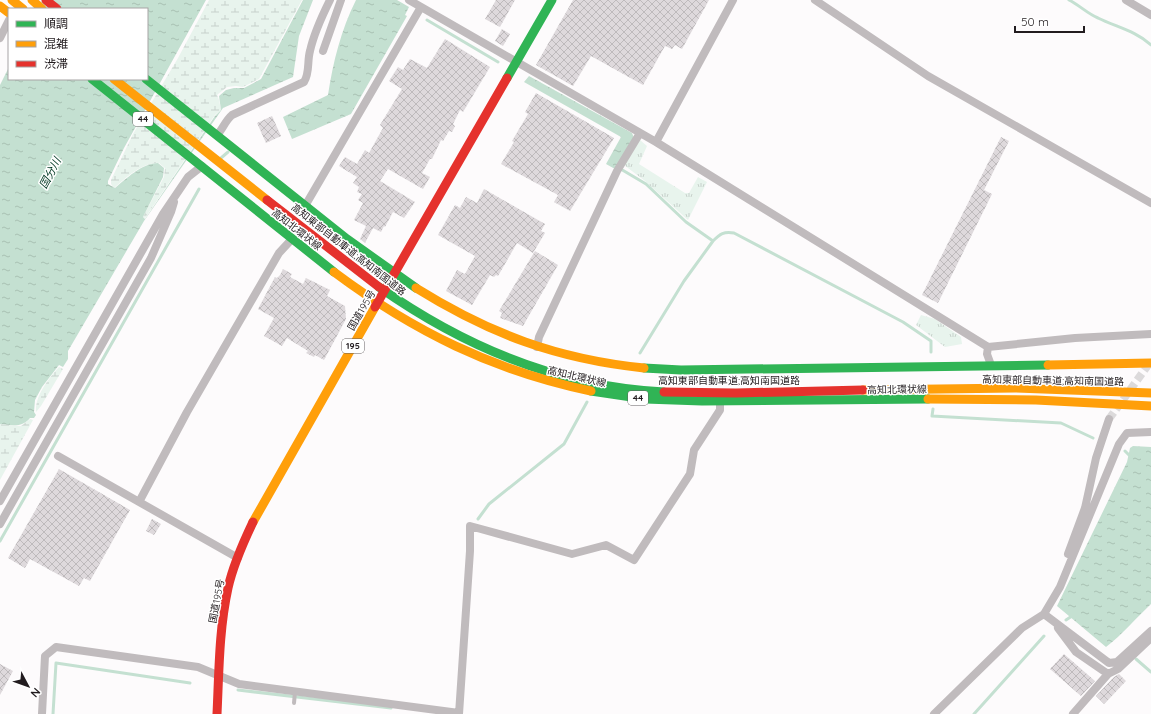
<svg xmlns="http://www.w3.org/2000/svg" width="1151" height="714" font-family="Quicksand,'Noto Sans JP',sans-serif">
<style>
.grass{fill:url(#grass-tufts)}
.wetland{fill:url(#wetland-marsh)}
.water{fill:url(#water-ripples)}
.lines{fill:none;stroke-linecap:round;stroke-linejoin:round}
.stream{stroke:#c4e0d1;stroke-width:3}
.building{fill:url(#building-cross-hatch)}
.street-tunnel{stroke:#dcdadb;stroke-width:8;stroke-dasharray:8 4;stroke-linecap:butt}
.lane{stroke:#c0bbbd;stroke-width:4}
.street{stroke:#c0bbbd;stroke-width:8}
.fast{stroke:#30b455;stroke-width:9}
.slow{stroke:#ff9f0a;stroke-width:9}
.jam{stroke:#e5322d;stroke-width:9}
.labels{text-anchor:middle;stroke-width:3;stroke-linejoin:round;paint-order:stroke}
.shield{fill:#fff;stroke:#646062;stroke-width:1}
.shield-label{font-size:9px;font-weight:bold;fill:#221c1f}
.street-label{font-size:10px;fill:#221c1f;stroke:#fff}
.water-label{font-size:11px;font-style:italic;fill:#013823;stroke:#fff}
</style>
<defs>
<pattern id="grass-tufts" width="24" height="20" patternUnits="userSpaceOnUse"><rect width="24" height="20" fill="#e8f4ed"/><path d="M3 7l-1-3M5 7V3M7 7l1-3M15 17l-1-3M17 17v-4M19 17l1-3" fill="none" stroke="#c7d1cb"/></pattern>
<pattern id="wetland-marsh" width="20" height="14" patternUnits="userSpaceOnUse"><rect width="20" height="14" fill="#e8f4ed"/><path d="M1 5h8M5 5V1M11 12h8M15 12V8" fill="none" stroke="#c7d1cb"/></pattern>
<pattern id="water-ripples" width="26" height="14" patternUnits="userSpaceOnUse"><rect width="26" height="14" fill="#c4e0d1"/><path d="M2 4q2-2 4 0t4 0M15 11q2-2 4 0t4 0" fill="none" stroke="#a8c0b3"/></pattern>
<pattern id="building-cross-hatch" width="8" height="8" patternUnits="userSpaceOnUse"><rect width="8" height="8" fill="#ded9dc"/><path d="M0 0l8 8M0 8l8-8" fill="none" stroke="#bebabc"/></pattern>
</defs>
<rect width="100%" height="100%" fill="#fdfbfc"/>
<path class="grass" d="M640 140 647 146 639 164 685 193H689L698 177 707 182 688 220 645 181 624 165Z
M921 315 935 319 961 337 962 344 945 347 916 325Z"/>
<path class="wetland" d="M209 0H302L259 79 243 87 236 86 227 87 217 95 219 100 221 110 215 115 145 218 143 217 164 177 165 168 159 163C141 163 127 177 114 188L111 184V180L133 134 178 58Z
M59 367 63 369 41 406 36 412C35 396 48 379 59 367Z
M30 419 33 420 0 480V424L21 426Z"/>
<path class="water" d="M42 0H206L124 148 108 181V184L115 188C126 179 142 163 158 163L164 168 163 177 143 217 145 219 215 116 221 110 219 96 226 90 234 88H244L261 79 303 0H313L299 36 293 77 223 108 144 221 68 351V359L63 367 59 365 42 387 35 400 34 412 36 415 34 418H30C22 428 12 425 0 424V85L9 67V79H147V9H38Z
M356 0H397L409 7 405 15 407 16 351 114 292 139 283 117 328 95C333 62 341 30 356 0Z
M529 76 632 133 634 138 615 169 606 164 621 137 524 82Z
M1133 446 1151 447V604C1136 618 1122 635 1106 647L1057 606 1127 462 1130 448Z"/>
<g class="lines">
<path class="stream" d="M1069 0C1079 5 1088 14 1098 18 1116 27 1136 31 1151 45
M427 20 498 62
M221 158 228 152
M619 168 646 184 686 222 713 241C720 234 724 231 734 233L903 322 931 341V352
M640 353 684 281 713 241
M933 409 932 416 1061 423 1093 438
M1125 451 1131 457
M478 519 489 504 564 444 587 402
M0 541 199 189
M1066 620 1072 616
M1136 659 1151 672
M238 690 391 708
M53 714 56 663 190 683
M974 714 1044 636"/>
</g>
<path class="building" d="M496 0H515L500 27 485 19Z
M573 0H709L682 49 675 45 672 49 665 46 643 85 591 56 573 86 536 65Z
M502 29 510 34 503 46 495 41Z
M445 39 490 67 463 112 460 110 453 124 455 126 452 132 449 131 443 141 441 140 432 159H430L422 173 430 177 423 189 388 169 380 181 415 202 404 218 393 212 385 227 384 226 381 232 373 228 365 243 360 239 366 226 354 220 363 203 358 200 362 194 357 192 359 187 353 183 357 177 339 166 345 157 357 164 365 150 369 153 383 128 380 125 402 89 389 81 398 67 403 70 410 59 427 68Z
M536 93 614 138 570 211 554 202 558 195 501 164 514 142 512 141 528 114 525 112Z
M272 116 281 136 266 143 257 123Z
M1001 137 1009 141 984 190 992 194 938 303 922 295Z
M484 189 545 224 541 231 545 233 533 253 517 243 498 276 496 275 494 277 490 275 472 305 446 291 457 270 465 274 475 256 438 235 455 205 460 208 466 197 477 203Z
M535 251 558 265 523 326 500 318 502 313 499 311Z
M283 269 292 274 290 277 303 284 306 278 330 290 327 296 345 306 346 319 324 360 315 355 314 357 306 353 308 351 287 338 282 346 264 336 274 318 258 309 275 277 277 278 280 275Z
M59 469 130 510 90 581 84 578 79 586 30 559 25 568 8 558Z
M152 519 161 524 154 535 146 531Z
M1064 654 1095 681 1081 696 1050 669Z
M0 664 13 671 0 695Z
M1119 674 1126 681 1104 704 1096 696 1114 677Z"/>
<g class="lines">
<path class="street-tunnel" d="M1109 419 1151 361"/>
<path class="lane" d="M294 703 295 692"/>
<path class="street" d="M409 0 656 142 988 347 1075 338 1151 334
M815 0 928 76 1151 203
M1126 0 1151 15
M0 38 9 20
M323 51 341 0
M217 135C223 129 225 121 232 115L304 82C310 73 307 61 310 51 314 33 322 16 330 0
M656 142 733 0
M305 206 421 7
M537 347 539 337 617 171 640 133
M988 347 987 354 991 365
M58 456 238 558
M0 501 163 214 188 177 202 166
M139 502 187 412 279 253 291 240
M0 524 151 258 171 212 174 202
M1068 554 1085 508 1096 458 1109 419
M1044 614 1109 663 1117 662 1151 631
M1058 628 1076 652 1108 674
M42 714 45 656 56 647 198 667 239 684 459 713
M459 714 470 551V526L572 554 606 545 634 560 690 474 694 450 720 410V401
M934 714 1022 628 1044 614 1060 587 1119 444 1127 433 1151 432
M1073 714 1108 674 1118 669 1151 638"/>
<path class="fast" d="M507 78 552 0
M92 79 334 272
M146 79 347 239 416 288
M379 287C463 346 560 387 664 392
M644 368 681 370 1048 365
M591 391 645 399 702 401 928 399"/>
<path class="slow" d="M12 0 23 9
M32 0 42 9
M0 6 9 13
M114 79 267 200
M334 272C413 331 494 371 591 391
M416 288C490 334 557 359 644 368
M1048 365 1151 363
M863 390 1015 388 1151 393
M928 399 1036 400 1151 406
M253 522 375 307"/>
<path class="jam" d="M46 0 57 9
M267 200 379 287
M375 307 507 78
M664 392 736 393 863 390
M217 714C219 672 219 629 228 588 233 565 243 543 253 522"/>
</g>
<g class="labels">
<g class="shield">
<rect x="133" y="112" width="20" height="14" rx="3"/>
<rect x="342" y="339" width="22" height="14" rx="3"/>
<rect x="628" y="391" width="20" height="14" rx="3"/>
</g>
<g class="shield-label">
<text x="143" y="122">44</text>
<text x="353" y="349">195</text>
<text x="638" y="401">44</text>
</g>
<g class="street-label">
<text transform="translate(297 229) rotate(38)" y="4">高知北環状線</text>
<text transform="translate(349 249) rotate(38)" y="4">高知東部自動車道;高知南国道路</text>
<text transform="translate(361 310) rotate(-60)" y="4">国道195号</text>
<text transform="translate(577 376) rotate(13)" y="4">高知北環状線</text>
<text x="729" y="384">高知東部自動車道;高知南国道路</text>
<text transform="translate(1053 380) rotate(1)" y="4">高知東部自動車道;高知南国道路</text>
<text transform="translate(897 389) rotate(-1)" y="4">高知北環状線</text>
<text transform="translate(216 601) rotate(-79)" y="4">国道195号</text>
</g>
<g class="water-label">
<text transform="translate(50 173) rotate(-62)" y="4">国分川</text>
</g>
</g>
<rect x="8" y="8" width="140" height="72" fill="#ffffff" stroke="#a7a4a5"/>
<rect x="16" y="21" width="20" height="6" fill="#30b455" stroke="#a7a4a5"/>
<text x="44" y="28" font-size="12" fill="#221c1f">順調</text>
<rect x="16" y="41" width="20" height="6" fill="#ff9f0a" stroke="#a7a4a5"/>
<text x="44" y="48" font-size="12" fill="#221c1f">混雑</text>
<rect x="16" y="61" width="20" height="6" fill="#e5322d" stroke="#a7a4a5"/>
<text x="44" y="68" font-size="12" fill="#221c1f">渋滞</text>
<g transform="translate(28 686) rotate(131)" stroke="#ffffff" stroke-width="3" paint-order="stroke">
<path d="M0-3L7 15L0 10L-7 15Z" fill="#221c1f"/>
<text y="-6" font-size="11" font-weight="bold" text-anchor="middle" fill="#221c1f">N</text>
</g>
<path d="M1015 26v6h69v-6" fill="none" stroke="#221c1f" stroke-width="2"/>
<text x="1021" y="26" font-size="12" fill="#221c1f" stroke="#ffffff" stroke-width="3" paint-order="stroke">50 m</text>
</svg>
